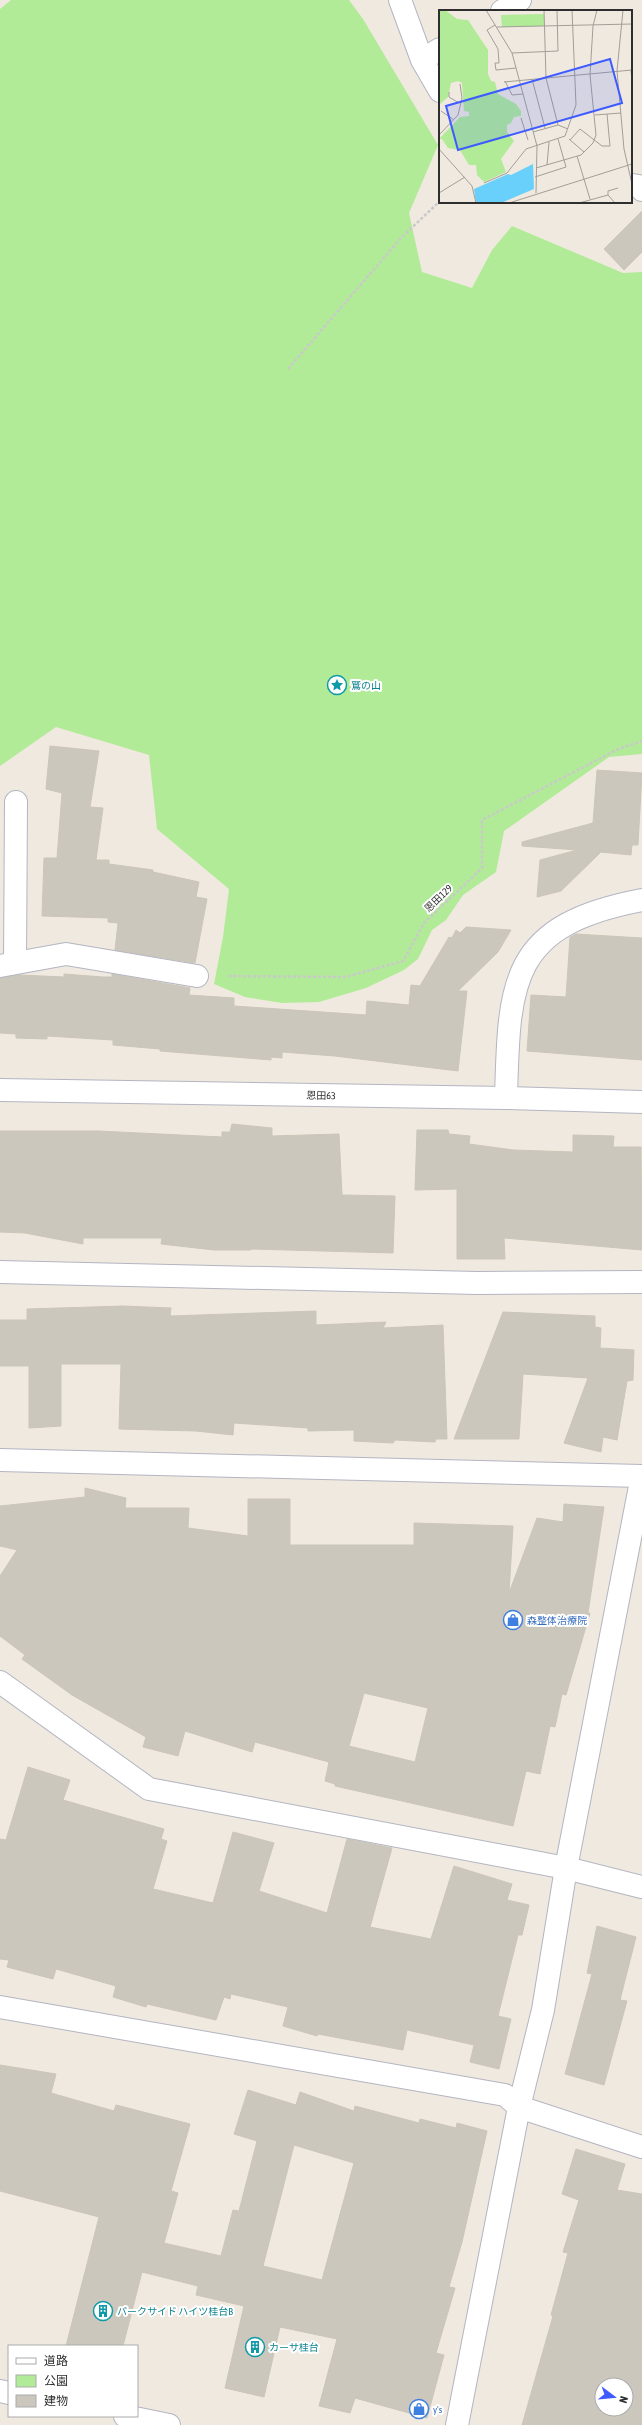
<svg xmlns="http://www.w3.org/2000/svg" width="642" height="2425" font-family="'Asap Condensed','Noto Sans JP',sans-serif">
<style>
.green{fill:#b1eb97}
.building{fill:#cbc7bd;stroke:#ccc6b8;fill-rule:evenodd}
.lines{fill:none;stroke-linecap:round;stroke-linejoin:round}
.minor-casing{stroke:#b3b5c2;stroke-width:24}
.tertiary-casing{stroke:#b3b5c2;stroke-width:24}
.path{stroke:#c9c9c9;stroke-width:2.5;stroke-dasharray:3 2;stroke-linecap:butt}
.minor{stroke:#fff;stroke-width:22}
.tertiary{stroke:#fff;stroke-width:22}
.labels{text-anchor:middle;stroke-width:4;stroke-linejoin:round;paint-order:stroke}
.culture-label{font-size:10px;fill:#0d838f;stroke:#fff;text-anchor:start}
.street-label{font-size:10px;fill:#2e2e2e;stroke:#fff}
.shop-label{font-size:10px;fill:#366cbe;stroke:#fff;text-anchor:start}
.inset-road{fill:none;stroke:#a29e98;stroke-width:1}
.view{fill:#3d5bff;fill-opacity:0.15;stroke:#3d5bff;stroke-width:2}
.inset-edge{fill:none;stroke:#2e2e2e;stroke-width:2}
</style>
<rect width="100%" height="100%" fill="#f0e9df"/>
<path class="green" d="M11 0H349L363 19 438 145 409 213 422 272 472 288 492 250 512 226 623 273 642 272V754L609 757 504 831 496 872 463 895 446 920 432 930 418 959 404 970 366 988 319 1002 282 1003 245 997 214 984 223 937 229 889 157 829 149 755 56 727 0 766V9Z"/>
<path class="building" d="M642 211V252L624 270 604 249Z
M50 746 99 751 90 807 103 808 96 860H109V864L153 870V872L199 882 196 897 207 899 195 963 115 950 118 923 108 922V918L42 916 44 858H57L62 793 46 789Z
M597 770 642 773 638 845H632L631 855 601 852 561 891 537 897 540 860 577 850 522 846V842L593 823Z
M466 927 511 930 498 952 458 991H467L458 1071 335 1056 282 1052V1058L271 1057V1060L160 1051V1049L113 1045V1040L47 1036V1039L16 1038V1034L0 1033V978L19 975 64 977V974L103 977H112V974L190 988 189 995 234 998V1006L366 1015 367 1001 409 1005 411 985 420 986 449 937 452 938 456 930 460 933Z
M576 934 642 938V1060L527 1051 531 995 566 997 570 937Z
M232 1124 272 1128V1136L339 1134 342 1195 395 1196 393 1253 251 1249V1250H214L161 1244 162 1238H83V1244L25 1233 0 1232V1131H98L222 1137V1132H230Z
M417 1130H448L449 1134 470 1136 469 1144 513 1150 573 1152V1135L614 1136 613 1147H641L642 1250 504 1238 505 1259H457V1189L415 1190Z
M123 1306 171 1308 170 1316 316 1311V1325L386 1322 383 1328 443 1325 447 1439H436L435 1442 395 1440 393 1443 354 1441V1430L308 1431V1428L234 1423 233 1435 196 1431 119 1429 121 1364H61V1426L29 1428V1366H0V1320H27V1309Z
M503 1312 595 1316V1327L601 1328 600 1348 634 1350 633 1380 627 1381 617 1440 603 1437 601 1452 564 1443 588 1378 523 1374 519 1439H454Z
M85 1488 126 1498 125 1508H189L188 1528 248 1536V1499H290V1545H414V1523L513 1526 509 1593 537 1518 563 1522 564 1504 604 1507 588 1613H590L566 1695 562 1694 555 1727 550 1726 540 1774 526 1771 513 1826 335 1786V1784L325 1781 329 1762 255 1742 252 1752 185 1731 178 1756 143 1747 146 1737 72 1695 22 1659 25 1655 0 1636V1576L17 1550 0 1546V1506L85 1497ZM364 1693 428 1708 415 1762 349 1746Z
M28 1767 70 1780 63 1800 164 1829 161 1839 167 1841 153 1889 213 1903 233 1832 274 1843 259 1891 327 1913 347 1839 392 1848 370 1927 431 1939 454 1866 512 1884 507 1900 529 1905 522 1935H518L498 2016 511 2019 499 2069 470 2062 474 2045 407 2030 403 2050 318 2034 317 2036 283 2026 288 2007 231 1994 230 1999 224 1997 216 2020 147 2004 146 2007 113 1997 116 1986 56 1969 53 1979 7 1967 9 1960 0 1959V1839L6 1840Z
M597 1926 636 1937 620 2000 627 2001 604 2085 565 2074 592 1974 587 1973Z
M0 2065 56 2074 51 2093 114 2111 116 2105 190 2124 171 2191 178 2193 164 2243 221 2256 233 2210 239 2211 257 2141 234 2134 248 2090 296 2105 300 2092 354 2111 355 2106 419 2123 420 2119 456 2128 457 2123 487 2131 462 2242 449 2287 455 2288 436 2353 444 2355 427 2418 355 2398 350 2413 319 2406 337 2339 280 2327 264 2397 225 2388 244 2306 196 2295 198 2286 142 2272 123 2346H66L99 2217 0 2191ZM294 2145 354 2163 322 2280 263 2266Z
M576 2149 625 2164 617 2190 642 2194V2425H522L553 2316 551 2315 568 2253 563 2252 579 2200 562 2194ZM602 2385H626V2409H602Z"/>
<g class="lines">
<g class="minor-casing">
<path id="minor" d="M400 0 422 60 440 91
M502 11 520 0
M422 60 440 49
M631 185 638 186 642 190
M15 963 16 802
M0 966 66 954 197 976
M506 1098C509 980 510 925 642 900
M0 1272 477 1283 642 1282
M0 1460 642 1476
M0 1682 149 1789 566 1868
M0 2007 505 2095 519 2107 642 2147
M457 2425 519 2107 543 2010 566 1868 642 1476"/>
</g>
<g class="tertiary-casing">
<path id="tertiary" d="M0 1090 506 1098 642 1102
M566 1868 642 1887
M0 2391 9 2393
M125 2416 169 2425"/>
</g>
<path class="path" d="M288 369 401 238 440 201
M228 976 345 977 403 961 424 923 482 868V820L618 749 642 741"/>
<use href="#minor" class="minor"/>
<use href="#tertiary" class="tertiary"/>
</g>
<defs>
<g id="sight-ring" transform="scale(1)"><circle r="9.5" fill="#fff" stroke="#0f9aa8" stroke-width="1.5"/><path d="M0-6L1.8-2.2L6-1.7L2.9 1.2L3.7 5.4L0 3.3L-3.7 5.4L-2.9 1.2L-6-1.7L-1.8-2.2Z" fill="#0f9aa8"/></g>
<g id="shop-ring" transform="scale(1)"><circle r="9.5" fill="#fff" stroke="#3f7fe0" stroke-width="1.5"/><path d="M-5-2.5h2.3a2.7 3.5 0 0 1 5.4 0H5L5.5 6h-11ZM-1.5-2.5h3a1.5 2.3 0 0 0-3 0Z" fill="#3f7fe0"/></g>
<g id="building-ring" transform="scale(1)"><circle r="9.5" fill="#fff" stroke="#0f9aa8" stroke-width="1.5"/><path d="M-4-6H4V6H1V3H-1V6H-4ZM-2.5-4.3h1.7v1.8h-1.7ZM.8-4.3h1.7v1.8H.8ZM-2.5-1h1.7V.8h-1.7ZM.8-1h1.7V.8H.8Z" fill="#0f9aa8"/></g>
</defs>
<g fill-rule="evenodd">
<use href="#sight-ring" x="337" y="685"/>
<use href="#shop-ring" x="513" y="1620"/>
<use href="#building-ring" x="103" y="2311"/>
<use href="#building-ring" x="255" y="2347"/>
<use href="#shop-ring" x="419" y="2409"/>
</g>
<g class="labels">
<g class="culture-label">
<text x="351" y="689">鷲の山</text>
<text x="117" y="2315">パークサイド ハイツ桂台B</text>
<text x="269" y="2351">カーサ桂台</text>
</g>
<g class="street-label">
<text transform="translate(438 898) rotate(-44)" y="4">恩田129</text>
<text transform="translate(321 1095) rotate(1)" y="4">恩田63</text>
</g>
<g class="shop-label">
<text x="527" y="1624">森整体治療院</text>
<text x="433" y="2413">y's</text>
</g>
</g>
<g transform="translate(439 10)">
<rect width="193" height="193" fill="#f0e9df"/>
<path d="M0 0H6L18 9 29 10 49 40V64L52 71 56 72 59 84 77 94 82 101V106L75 107 72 113 68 115V122L75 131 62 149 67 162 45 172 38 165 37 155H30L21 140 9 138 3 129H0L21 107 30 106V102L25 101 23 73 19 71 12 73 9 87 0 95ZM105 4V16L63 17 62 5Z" fill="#b1eb97"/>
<path d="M94 154 95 179 62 193H37L35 179 69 164 72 165Z" fill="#69d0fb"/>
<path class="inset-road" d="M47 0 73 43 98 136 97 183M105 0 107 68 119 115M184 0 178 61 185 139 193 174M56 15 48 20 59 39 60 53H56L57 60 77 58M58 17 193 14M73 43 119 41 118 0M192 60 193 72M93 69 106 118M66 71 73 85 84 84M65 72 193 60M10 82V87L20 93M2 101 15 110M156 105 182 103M82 108 89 130M94 122 119 115 129 119M0 125 19 105 23 88 21 74M130 129 145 142M131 130 141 119 163 136H171L168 104M0 139 33 176 37 193M138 146 151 189M108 155 110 132M97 158 142 145 154 133 157 125 151 65 154 16 158 0M96 167 127 157 119 129M45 173 68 163 87 139 126 126 137 95 133 0M0 183 26 167M169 185V181L179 178M70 193 193 154M140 193 169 185 176 193"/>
<path class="view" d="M171 49 183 93 19 140 7 96Z"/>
<rect width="193" height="193" class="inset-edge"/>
</g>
<rect x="8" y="2345" width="130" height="72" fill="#ffffff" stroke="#ababab"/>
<rect x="16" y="2358" width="20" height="6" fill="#ffffff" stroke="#ababab"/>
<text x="44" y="2365" font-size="12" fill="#2e2e2e">道路</text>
<rect x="16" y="2375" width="20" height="12" fill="#b1eb97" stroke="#ababab"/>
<text x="44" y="2385" font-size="12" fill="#2e2e2e">公園</text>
<rect x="16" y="2395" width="20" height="12" fill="#cbc7bd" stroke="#ababab"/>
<text x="44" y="2405" font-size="12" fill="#2e2e2e">建物</text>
<g transform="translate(614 2397) rotate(106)"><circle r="19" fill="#ffffff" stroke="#ababab"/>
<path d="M0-3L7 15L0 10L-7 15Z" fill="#3d5bff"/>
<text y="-6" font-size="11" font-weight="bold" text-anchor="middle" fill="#2e2e2e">N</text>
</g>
</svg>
